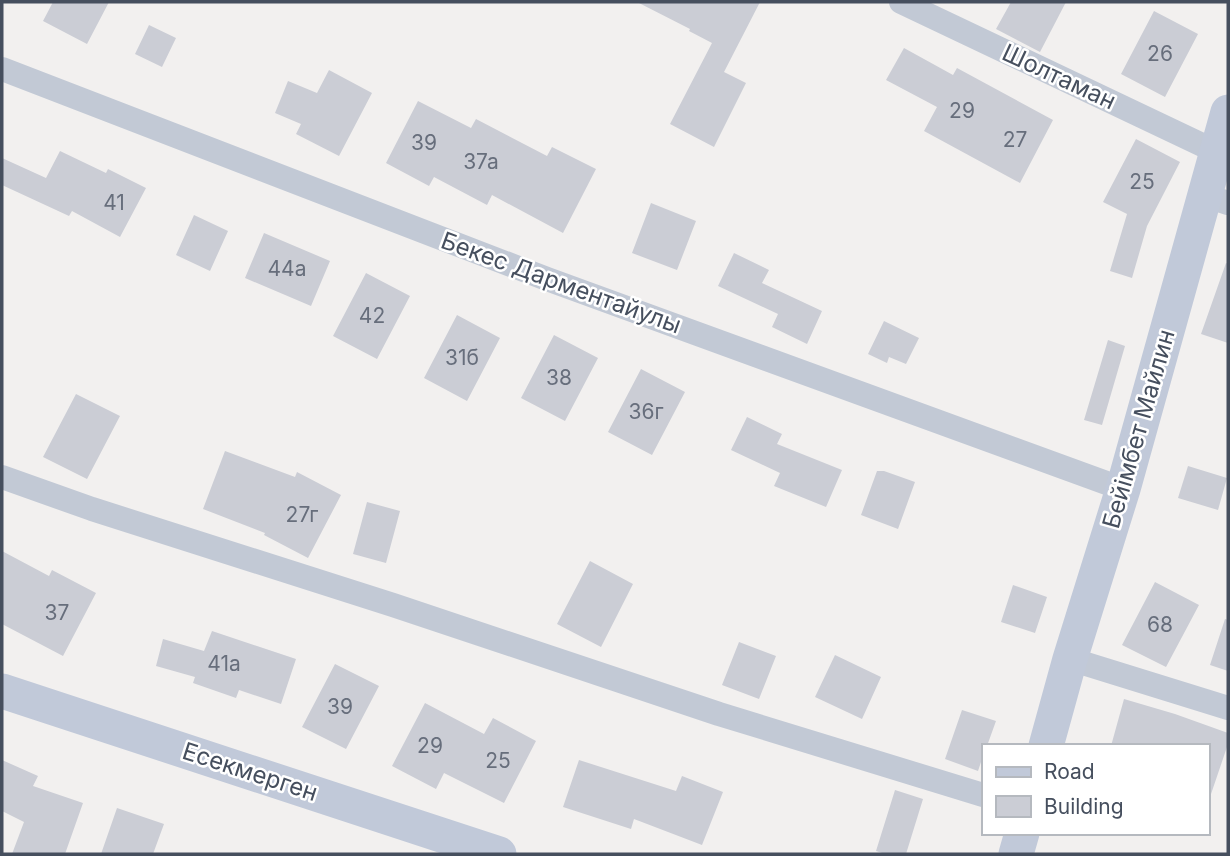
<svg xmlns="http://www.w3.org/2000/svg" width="1230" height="856" font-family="Inter,sans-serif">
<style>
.building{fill:#cbcdd5}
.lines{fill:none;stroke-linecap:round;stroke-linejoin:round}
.street{stroke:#c2c9d5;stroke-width:24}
.secondary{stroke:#c1c9d9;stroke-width:35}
.labels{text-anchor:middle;stroke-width:5;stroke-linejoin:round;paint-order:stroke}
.number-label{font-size:21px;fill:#676e7c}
.street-label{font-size:24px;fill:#464f5e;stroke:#fff}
</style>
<rect width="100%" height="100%" fill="#f2f0ef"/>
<path class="building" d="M53 2H109L87 44 43 21Z
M637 2H760L724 72 746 83 714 147 670 124 712 43 689 31 690 29Z
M1011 2H1066L1040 52 996 29Z
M1154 11 1198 34 1165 97 1121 74Z
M149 25 176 38 162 67 135 54Z
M904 48 953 75 957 68 1053 120 1020 183 924 131 937 107 886 80Z
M329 70 372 93 339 156 296 134 301 124 275 113 288 81 317 93Z
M418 101 471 128 476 119 547 156 552 147 596 169 563 233 492 195 487 205 434 177 429 186 386 163Z
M1136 139 1180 162 1147 226 1132 278 1110 271 1127 214 1103 202Z
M60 151 106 173 108 169 146 188 120 237 72 211 69 216 2 185V158L46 178Z
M651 203 696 221 677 270 632 253Z
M194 215 228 231 210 271 176 255Z
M264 233 330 261 311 306 245 278Z
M734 253 769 270 762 283 822 311 807 344 772 327 778 314 718 286Z
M1226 263 1228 264V343L1201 334Z
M366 273 410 296 377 359 333 336Z
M457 315 500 338 467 401 424 378Z
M884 321 919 338 906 364 889 357 887 363 868 354Z
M554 335 598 358 565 421 521 398Z
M1108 340 1125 346 1102 425 1084 420Z
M641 369 685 392 652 455 608 432Z
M76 394 120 416 87 479 43 457Z
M747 417 782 434 777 444 842 470 826 507 774 486 780 473 731 450Z
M225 451 295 477 297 472 341 495 308 558 264 535 265 533 203 509Z
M1188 466 1227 478 1218 510 1178 498Z
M877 471H884L915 482 898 529 861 515Z
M367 502 400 511 386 563 353 554Z
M2 551 49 576 52 570 96 593 63 656 2 624Z
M590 561 633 584 601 647 557 624Z
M1155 582 1199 605 1166 667 1122 645Z
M1013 585 1047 597 1035 633 1001 622Z
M1225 619 1228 620V671L1210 665Z
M212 631 296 659 281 704 239 690 236 698 193 683 195 677 156 666 163 639 204 651Z
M739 642 776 656 759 699 722 685Z
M835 655 881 677 862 719 815 697Z
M335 664 379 686 346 749 302 727Z
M1124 699 1175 714 1228 733V744L1210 797 1207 796V746H1111Z
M425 703 484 734 493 718 536 741 504 803 444 773 436 789 392 766Z
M962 710 996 721 987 746H983V756L978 771 945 759Z
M2 760 38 776 33 786 83 803 65 854H12L24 822 2 811Z
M579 760 676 791 682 776 723 792 702 845 634 819 631 829 563 807Z
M895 790 923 799 906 854H885L876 851Z
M117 808 164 824 153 854H101Z"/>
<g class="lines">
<path class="street" d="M901 2 1217 152
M2 69 547 279 1123 489
M1204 195 1228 203
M2 477 92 509 393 605 719 714 983 795
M1070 659 1228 708"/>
<path class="secondary" d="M2 691 499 854
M1046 746 1070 659 1123 489 1228 112
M1016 854 1022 833"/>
</g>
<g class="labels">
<g class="number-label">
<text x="1160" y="61">26</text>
<text x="962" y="118">29</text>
<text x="1015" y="147">27</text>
<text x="424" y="150">39</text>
<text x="481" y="169">37а</text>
<text x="1142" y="189">25</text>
<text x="114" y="210">41</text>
<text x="287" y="276">44а</text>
<text x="372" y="323">42</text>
<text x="462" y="365">31б</text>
<text x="559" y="385">38</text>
<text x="646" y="419">36г</text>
<text x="302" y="522">27г</text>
<text x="57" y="620">37</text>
<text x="1160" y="632">68</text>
<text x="224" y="671">41а</text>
<text x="340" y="714">39</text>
<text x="430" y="753">29</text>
<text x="498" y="768">25</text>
</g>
<g class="street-label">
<text transform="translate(1059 77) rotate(25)" y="8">Шолтаман</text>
<text transform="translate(561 283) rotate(20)" y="8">Бекес Дарментайулы</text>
<text transform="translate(1139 429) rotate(-74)" y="8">Бейімбет Майлин</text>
<text transform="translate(250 772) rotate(18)" y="8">Eсекмерген</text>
</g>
</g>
<rect width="1230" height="856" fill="none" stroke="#464f5e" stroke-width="7"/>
<rect x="982" y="744" width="228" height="91" fill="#ffffff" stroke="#b5b9bf" stroke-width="2"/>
<rect x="996" y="767" width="35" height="10" fill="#c1c9d9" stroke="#b5b9bf" stroke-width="2"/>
<text x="1044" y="779" font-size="21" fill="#464f5e">Road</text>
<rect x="996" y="796" width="35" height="21" fill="#cbcdd5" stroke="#b5b9bf" stroke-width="2"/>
<text x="1044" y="814" font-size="21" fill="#464f5e">Building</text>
</svg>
